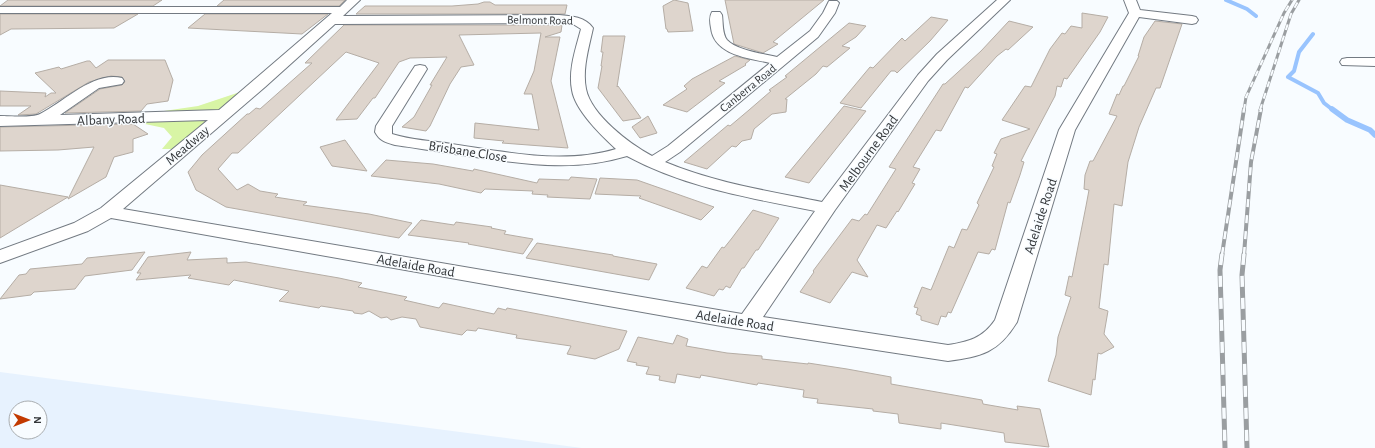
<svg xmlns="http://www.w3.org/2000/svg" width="1375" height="448" font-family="'Alegreya Sans',sans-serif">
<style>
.built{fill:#e7f2fe;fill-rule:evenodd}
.green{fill:#d8f5a5}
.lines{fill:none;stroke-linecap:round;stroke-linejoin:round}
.stream-far1{stroke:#99c4fe;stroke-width:4}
.stream{stroke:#99c4fe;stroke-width:5.5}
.building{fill:#ded5cd;stroke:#b5ada5}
.minor-casing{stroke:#737a82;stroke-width:2}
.minor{fill:#fff;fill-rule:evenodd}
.rail-far2-casing{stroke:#9a9ea1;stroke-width:3}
.rail-far1-casing{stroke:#9a9ea1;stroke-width:4}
.rail-casing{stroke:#9a9ea1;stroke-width:5}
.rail-far2{stroke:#f8fcff;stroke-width:2;stroke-dasharray:6;stroke-linecap:butt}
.rail-far1{stroke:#f8fcff;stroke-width:2.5;stroke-dasharray:8;stroke-linecap:butt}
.rail{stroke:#f8fcff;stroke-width:3.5;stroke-dasharray:11;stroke-linecap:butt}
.labels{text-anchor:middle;stroke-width:3;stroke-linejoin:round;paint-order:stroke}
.far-street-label{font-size:12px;fill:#333639;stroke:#f8fcff}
.street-label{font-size:14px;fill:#333639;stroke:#f8fcff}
</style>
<rect width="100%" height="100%" fill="#f8fcff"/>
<path class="built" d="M0 372 582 448H0ZM16 408H40V432H16Z"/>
<path class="green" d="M240 92 183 149H162L172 137 164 128 145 124 157 112 198 106Z"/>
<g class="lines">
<path class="stream-far1" d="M1226 0 1247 9 1256 16
M1313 34 1299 52 1294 71 1288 77 1318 93 1324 103 1333 110"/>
<path class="stream" d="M1332 109 1347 120 1370 130 1375 135"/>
</g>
<path class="building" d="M8 0H162L153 6H0Z
M224 0H345L339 6H217Z
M674 0 688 3 693 31 668 32 667 29H666L663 6Z
M725 0H824L773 42 778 44 763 53 734 44Z
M484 2H490L495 5H567L565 14H356L365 6H452L478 4Z
M1082 13 1108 17 1100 32 1067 79 1064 78 1061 87 1057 86 1055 96 1027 149 1021 161 1024 162 1020 175 1010 203 1008 202 995 250 992 249 989 254 978 252 951 313 948 312 946 317 941 316 938 325 921 320V316L916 314 918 308 914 307 922 287 931 290 949 246 954 248 962 229 967 230 979 205 977 203 994 167 992 166 997 154 994 153 1001 139 1030 129 1002 120 1025 86 1031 87 1050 49 1062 33 1065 34 1071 26 1082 28Z
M0 14H138L114 28 11 29 0 35Z
M205 14H328L302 34 188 28Z
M931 17 948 20 930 41 897 73 895 71H891L861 108 840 103 870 67 873 68 902 38 905 41Z
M1009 21 1033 27 1008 50 1006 49 997 56 968 88 965 87 941 131 936 130 913 167 920 169 912 183 915 184 898 212 897 211 886 228 877 225 857 260 868 277 852 272 830 303 800 292 814 272 813 271 852 219 859 221 865 214 867 215 896 169 889 167 943 84H945L981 51Z
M1155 21 1182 24 1160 88H1156L1139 127 1128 162 1122 206 1114 204 1108 265 1104 264 1099 308 1108 311 1104 334 1114 347 1101 354 1098 353 1095 380 1093 379 1091 395 1048 381 1056 355 1058 337 1071 297 1065 295 1069 276 1072 277 1086 206 1089 190 1084 189 1085 175 1090 161H1093L1117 116 1109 114 1117 94 1119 95 1123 86H1124L1139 56H1138L1144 37Z
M849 23 866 26 856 37 842 46 850 48 827 67 823 66 816 74 785 99H787L786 112 772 114 754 129 751 139 742 141 736 147 732 146 707 169 684 162 728 125 730 126 749 110 771 91 769 90 787 77 785 76Z
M344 25H562L561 32 545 37H560L551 81 568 148 502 143 504 141 474 138 475 123 539 130 532 94H524L534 71 541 33 459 35 474 65 461 67 450 84 430 126 426 131 402 127 414 117 432 85H430L447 57 410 58 399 62 375 98H373L357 119 336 120 379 63 346 52 238 153H232L218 169 237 190 248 184 260 191 278 194 275 197 307 202 303 205 369 214 412 223 399 238 226 207 196 190 188 172 202 155 247 114H249L256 108 260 109 312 63H305Z
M603 36H625L617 87 618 86 641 118 623 121 598 88 602 66H601L603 52H601Z
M735 56 750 60 745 64 746 65 719 81 725 83 687 112 663 105 687 89 684 86 692 79Z
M108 60H165L173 80 168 101 147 104 141 111 65 113 100 89 122 85 125 82 122 77 111 76 89 82 36 114 18 115 31 106H0V91L46 93 45 97 51 93H56L35 73 59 67 61 69 87 61H90L96 68Z
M844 106 866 111 809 183 785 177Z
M648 116 657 133 640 138 632 127Z
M133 124 148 134 133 139V152L114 157 106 177 68 199 94 147 58 150 0 151V127Z
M345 140 367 171 332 166 320 147Z
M386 160 433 164 473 171 474 169 537 183 539 179 569 180 571 177 597 179 590 199 547 197 548 195 532 194 533 191 485 189 481 193 439 184 371 176Z
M600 178 637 180 714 207 701 220 639 198 641 196 595 194Z
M0 185 68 197 0 238Z
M753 210 779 218 758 250H756L744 268H742L730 288 726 286 723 290 719 289 714 296 686 288 702 266 707 268 722 247 724 248 732 238Z
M421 220 454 225 456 222 492 227 491 228 506 231 504 234 533 239 523 254 468 244 469 243 408 235Z
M537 243 613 255V256L657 264 649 280 526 258Z
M145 252 132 270 85 276 75 289 34 292 31 295 0 299 19 275 26 274 30 269 82 264 87 258Z
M191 252 187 260 227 258V263L246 262 339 278 362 283 358 287 407 297 404 300 439 308 443 303 494 314 498 308 506 310 507 308 627 331 619 349 595 359 567 354 571 346 516 338 517 335 478 328 476 331 467 330 462 335 420 327 416 319 402 317 391 320 387 317 381 318 369 311 362 314 354 313 353 311 321 306 319 308 279 301 289 291 234 280 229 285 188 278 191 275 136 280 141 273H137L148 257Z
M677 335 688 339 686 346 727 353 762 356V359L808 364V363L847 369 891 377V384L982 400 983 404 1018 410 1017 406 1040 409 1049 447 1005 442 1004 433 941 423V429L899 423 898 414 873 411V409L817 403 818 399 803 397 804 390 758 383 757 385 701 375 700 378 677 374 675 383 659 380 660 376 646 374 649 367 636 365 637 363 627 361 638 337 673 344Z"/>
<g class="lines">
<g class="minor-casing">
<path id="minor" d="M347 0H360L343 16 559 15C572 16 585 17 593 28 589 47 582 69 586 89 591 115 630 144 652 156L668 146 770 63C748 58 714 55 711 28 710 23 709 17 712 12H720L722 15C723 22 722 34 727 40 736 50 764 54 777 57L810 31 823 13 829 1H837L839 3 835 13 818 37 680 152 665 162C715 183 769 191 822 202L918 75 937 54 997 0H1010L947 60 928 81 835 210 763 317 948 345C968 342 983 338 995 320L1059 130 1129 13 1124 0H1136L1140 10 1192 16 1196 17 1198 20 1196 23 1192 24 1139 17 1075 130 1017 322C998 353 982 356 948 361L727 327 111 218 88 231 0 263V250L74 223 101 208 208 120 0 126V116C10 116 32 118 40 114 64 102 93 71 122 78L124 81 122 84 99 88 60 115 219 110 332 13H0V7H340ZM559 23 573 24 581 29C576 48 568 70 572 90 575 110 601 135 616 149 563 165 506 152 452 144 433 141 411 140 392 134V126L427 69 425 66 420 65 415 66 376 126 375 132C380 141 385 142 395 145 424 149 453 154 482 158 532 165 578 171 627 156 686 188 751 198 815 211L742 314 123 209 265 87 335 24Z
M1347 58H1375V66L1342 65 1340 62 1342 59Z"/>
</g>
<use href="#minor" class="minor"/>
<g class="rail-far2-casing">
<path id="rail-far2" d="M1244 110 1246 97 1284 13 1292 0
M1260 110 1291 14 1299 0"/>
</g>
<g class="rail-far1-casing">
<path id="rail-far1" d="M1222 255 1244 109
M1244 255 1251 162 1261 109"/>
</g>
<g class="rail-casing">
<path id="rail" d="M1222 254 1220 270 1225 448
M1244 254 1242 275 1247 448"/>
</g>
<use href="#rail-far2" class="rail-far2"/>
<use href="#rail-far1" class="rail-far1"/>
<use href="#rail" class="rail"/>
</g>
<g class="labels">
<g class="far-street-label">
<text transform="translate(540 20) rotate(1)" y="4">Belmont Road</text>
<text transform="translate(748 88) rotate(-39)" y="4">Canberra Road</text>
</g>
<g class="street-label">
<text transform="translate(111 119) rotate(-2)" y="5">Albany Road</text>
<text transform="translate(187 145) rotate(-40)" y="5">Meadway</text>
<text transform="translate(468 151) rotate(9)" y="5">Brisbane Close</text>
<text transform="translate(868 153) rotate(-54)" y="5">Melbourne Road</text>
<text transform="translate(1040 216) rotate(-72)" y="5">Adelaide Road</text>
<text transform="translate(416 265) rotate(10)" y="5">Adelaide Road</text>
<text transform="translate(735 320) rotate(9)" y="5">Adelaide Road</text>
</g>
</g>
<g transform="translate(28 420) rotate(90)"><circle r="19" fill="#f8fcff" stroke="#a9adb0"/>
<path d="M0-3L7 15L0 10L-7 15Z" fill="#c23a01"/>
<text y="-6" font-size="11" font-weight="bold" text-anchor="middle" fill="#333639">N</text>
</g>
</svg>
